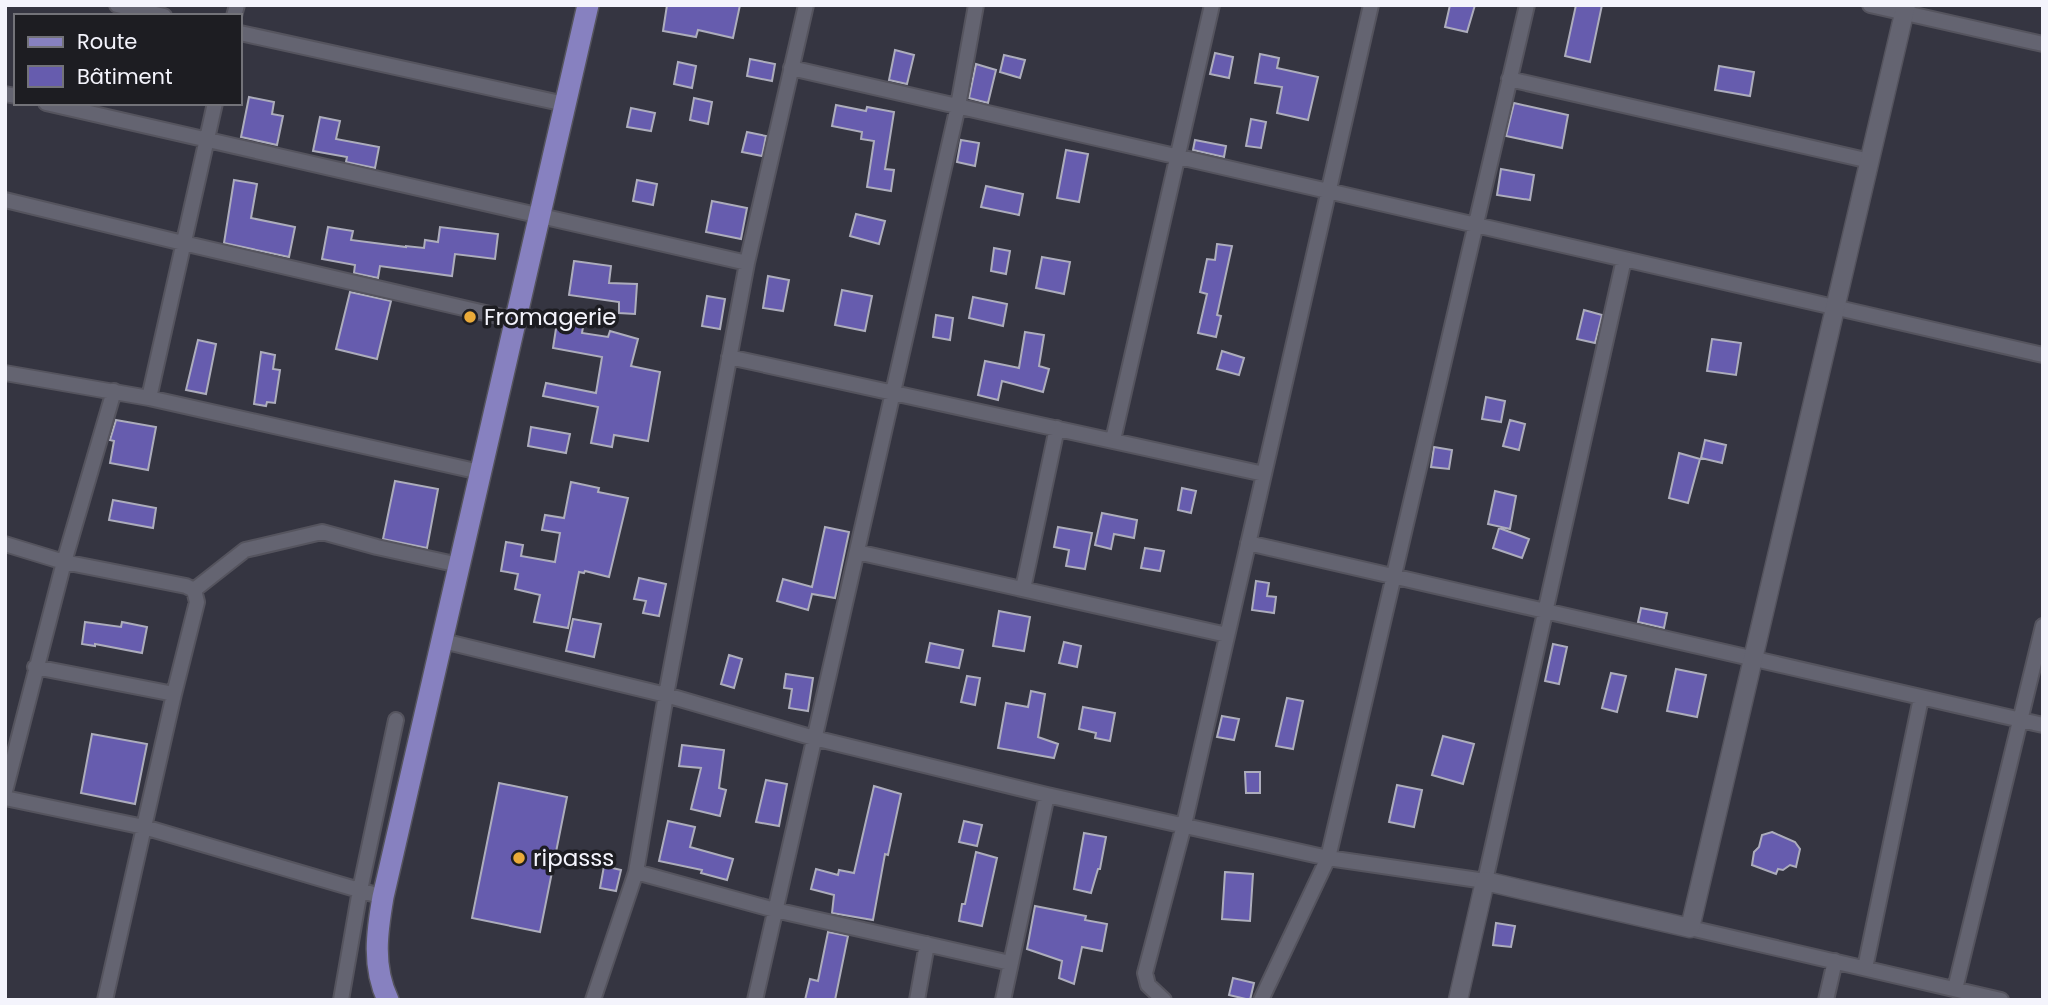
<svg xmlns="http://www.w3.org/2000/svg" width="2048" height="1005" font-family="Poppins,sans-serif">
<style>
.building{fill:#665cae;stroke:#adadbc;stroke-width:2}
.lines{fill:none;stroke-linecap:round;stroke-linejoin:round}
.minor-casing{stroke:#55545e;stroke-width:18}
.tertiary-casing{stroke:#55545e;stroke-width:21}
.primary-casing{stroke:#55545e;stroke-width:24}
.minor{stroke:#646471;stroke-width:14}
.tertiary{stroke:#646471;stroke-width:18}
.primary{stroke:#8781c0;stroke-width:21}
.poi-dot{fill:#eaaa39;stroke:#1d1d22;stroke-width:2.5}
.labels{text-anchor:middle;stroke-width:7;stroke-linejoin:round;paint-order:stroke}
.poi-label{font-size:23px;fill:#f4f4fc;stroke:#1d1d22;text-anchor:start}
</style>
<rect width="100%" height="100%" fill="#353541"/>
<path class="building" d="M667 5H740L733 38 698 30 696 37 663 31Z
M1450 5H1475L1467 32 1445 27Z
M1576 5H1602L1590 62 1565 56Z
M895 50 914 55 907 84 889 80Z
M1215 53 1233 57 1229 78 1210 74Z
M1260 54 1279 58 1277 68 1318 77 1308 120 1277 113 1282 87 1255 83Z
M1004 55 1025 60 1020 78 1000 72Z
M750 59 775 64 772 81 747 76Z
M678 62 696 66 692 88 674 84Z
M976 64 996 70 988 103 969 98Z
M1719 66 1754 72 1750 96 1715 90Z
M249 97 274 102 272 114 283 116 277 145 241 137Z
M694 98 712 102 708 124 690 120Z
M1514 103 1568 115 1562 148 1506 136Z
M836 105 866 111 867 107 894 112 885 169 894 170 891 191 867 187 874 141 861 139 862 132 832 126Z
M631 108 655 113 651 131 627 127Z
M320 117 340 121 336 139 379 147 375 168 346 162 347 157 313 151Z
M1251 119 1266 122 1261 148 1246 146Z
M747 132 766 136 762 156 742 152Z
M961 140 979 143 975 166 957 162Z
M1195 140 1226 146 1224 157 1193 150Z
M1066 150 1088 154 1079 202 1057 198Z
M1501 169 1534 175 1530 200 1497 195Z
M234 180 257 184 251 218 295 227 289 257 224 243Z
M637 180 657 184 653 205 633 201Z
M986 186 1023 194 1019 215 981 207Z
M712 201 747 208 741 239 706 232Z
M856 214 885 221 879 244 850 236Z
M328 227 353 231 351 240 406 247V246L424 248 425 240 438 242 440 227 498 234 495 259 455 254 452 276 380 266 378 278 354 273 355 265 322 259Z
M1217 244 1232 246 1217 315 1221 316 1216 337 1198 333 1207 294 1200 292 1207 259 1215 260Z
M994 248 1010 251 1006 274 991 271Z
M1042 257 1070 262 1064 294 1036 288Z
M574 261 611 266 609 283 637 284 635 314 619 313V302L569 295Z
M768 276 789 280 783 311 763 308Z
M842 290 872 296 865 331 835 325Z
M350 292 391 301 377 359 336 349Z
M707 296 725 299 720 329 702 326Z
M973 297 1007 304 1003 326 969 318Z
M1584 310 1602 315 1595 343 1577 339Z
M936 315 953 318 950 340 933 337Z
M557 322 583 327 582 333 608 337 610 331 638 339 631 366 660 372 648 441 614 435 612 447 591 443 598 407 543 396 546 383 596 393 602 357 553 348Z
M1025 332 1044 335 1039 366 1049 369 1043 392 1002 381 998 400 978 395 985 361 1019 368Z
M1712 339 1741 343 1736 375 1707 371Z
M198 340 216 344 206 394 186 390Z
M1222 351 1244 358 1239 375 1217 369Z
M261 352 275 355 273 369 280 370 275 403 267 402 266 406 254 404Z
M1486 397 1505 401 1501 422 1482 419Z
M116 420 156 427 148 470 110 463 114 441 110 440Z
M1510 420 1525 424 1519 450 1503 446Z
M531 427 570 434 566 453 528 446Z
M1705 440 1726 445 1722 463 1701 458Z
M1434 447 1452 450 1449 469 1431 467Z
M1679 453 1700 459 1688 503 1669 498Z
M395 481 438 489 427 548 383 539Z
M571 482 599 488 598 492 628 498 609 577 585 571 584 573 579 572 568 628 534 622 540 595 515 589 518 574 501 571 506 542 523 545 521 556 555 562 560 533 542 530 545 515 564 518Z
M1182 488 1196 491 1191 513 1178 510Z
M1495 491 1516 496 1510 529 1488 524Z
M113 500 156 508 153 528 109 520Z
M1102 513 1137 520 1134 538 1114 534 1111 549 1095 545Z
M825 527 849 532 835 598 812 594 808 610 777 601 783 579 812 587Z
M1058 527 1092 533 1085 569 1066 566 1069 550 1054 547Z
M1499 528 1529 539 1522 558 1493 548Z
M1145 548 1164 551 1160 571 1141 568Z
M639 578 666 584 659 616 643 613 646 601 634 599Z
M1256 581 1269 583 1267 596 1276 597 1274 613 1252 610Z
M1641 608 1667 613 1664 628 1638 622Z
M999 611 1030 617 1024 651 993 646Z
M573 619 601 624 594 657 566 651Z
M85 622 121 627 122 622 147 627 142 653 95 644V646L82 644Z
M1064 642 1081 646 1077 667 1059 663Z
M930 643 963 650 959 668 926 662Z
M1553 644 1567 647 1559 684 1545 681Z
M729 655 742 659 734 688 721 684Z
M1676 669 1706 675 1697 717 1667 711Z
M1611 673 1626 676 1617 712 1602 708Z
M786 674 813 678 808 711 789 708 792 689 784 688Z
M967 676 980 678 975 705 961 702Z
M1031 691 1045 694 1038 737 1058 744 1054 758 998 748 1006 703 1028 707Z
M1287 698 1303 701 1293 749 1276 746Z
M1083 707 1115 713 1110 741 1095 738 1096 733 1079 729Z
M1222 716 1239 719 1234 740 1217 737Z
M92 734 147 744 135 804 81 793Z
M1443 736 1474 744 1463 784 1432 775Z
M682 745 724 750 719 788 726 790 720 816 691 809 701 768 679 766Z
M1245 772H1260V793H1246Z
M766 780 787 784 779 826 756 822Z
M499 783 567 797 540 932 472 918Z
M1397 785 1422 790 1414 827 1389 822Z
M874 786 901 794 888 855 885 854 873 920 832 913 834 895 811 889 816 869 838 875 839 870 854 873Z
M668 821 695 827 690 847 733 859 727 880 701 873 702 870 659 861Z
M964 821 982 825 977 846 959 842Z
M1772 832 1795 842 1800 849 1796 867 1790 865 1783 870 1778 869 1776 874 1752 865 1754 852 1759 847 1762 835Z
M1084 833 1106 837 1100 869H1098L1091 893 1074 889Z
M976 852 997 858 982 926 959 921 962 904H965Z
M604 866 621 870 616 891 600 888Z
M1225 872 1253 874 1250 921 1222 919Z
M1035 906 1086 916 1085 920 1107 924 1102 951 1082 947 1074 984 1059 978 1062 961 1027 949Z
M1496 923 1515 926 1511 947 1493 945Z
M828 932 848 936 835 1000H805L810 979 818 981Z
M1233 978 1254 983 1250 1000 1229 995Z"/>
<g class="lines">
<g class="minor-casing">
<path id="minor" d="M117 5 164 16
M1870 5 2043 44
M234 16 237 5
M240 33 565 104
M791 68 2043 355
M1509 79 1870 161
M5 94 16 96
M46 103 747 263
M5 200 183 243 515 320
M729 357 1264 474
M5 373 149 398 480 472
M149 398 215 103
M1113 440 1212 5
M1248 543 2043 725
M5 544 64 562 186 586 194 590 197 602 174 694 105 1000
M857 552 1227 635
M1023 589 1057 428
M194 590 245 550 322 532 377 547 459 565
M443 641 666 695 814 738 1047 795 1328 858 1485 881 1624 259
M35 667 174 694
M5 791 64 562 114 391
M5 798 144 827 383 897
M636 872 775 910 1010 963
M1690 928 2001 1000
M1865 968 1921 698
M1955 989 2043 626
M341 1000 360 890 396 720
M593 1000 636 872 666 695 747 263 806 5
M755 1000 958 106 976 5
M917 1000 927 944
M1003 1000 1047 795
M1164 1000 1148 985 1145 973 1184 825 1371 5
M1261 1000 1328 858 1527 5
M1826 1000 1835 961"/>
</g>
<g class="tertiary-casing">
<path id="tertiary" d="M1458 1000 1485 881 1690 928 1906 5"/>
</g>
<g class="primary-casing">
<path id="primary" d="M388 1000C372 966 377 932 383 897L588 5"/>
</g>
<use href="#minor" class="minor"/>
<use href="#tertiary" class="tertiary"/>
<use href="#primary" class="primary"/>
</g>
<g class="poi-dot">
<circle cx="470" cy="317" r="7"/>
<circle cx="519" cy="858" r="7"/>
</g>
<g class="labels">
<g class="poi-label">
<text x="484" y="325">Fromagerie</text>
<text x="533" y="866">ripasss</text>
</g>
</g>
<rect width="2048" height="1005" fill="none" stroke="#f4f4fc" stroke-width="14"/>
<rect x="14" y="14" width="228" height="91" fill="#1d1d22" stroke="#737379" stroke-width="2"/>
<rect x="28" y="37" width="35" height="10" fill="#8781c0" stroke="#737379" stroke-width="2"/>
<text x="77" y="49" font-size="21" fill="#f4f4fc">Route</text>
<rect x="28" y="66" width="35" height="21" fill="#665cae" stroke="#737379" stroke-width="2"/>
<text x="77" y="84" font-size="21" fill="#f4f4fc">Bâtiment</text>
</svg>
